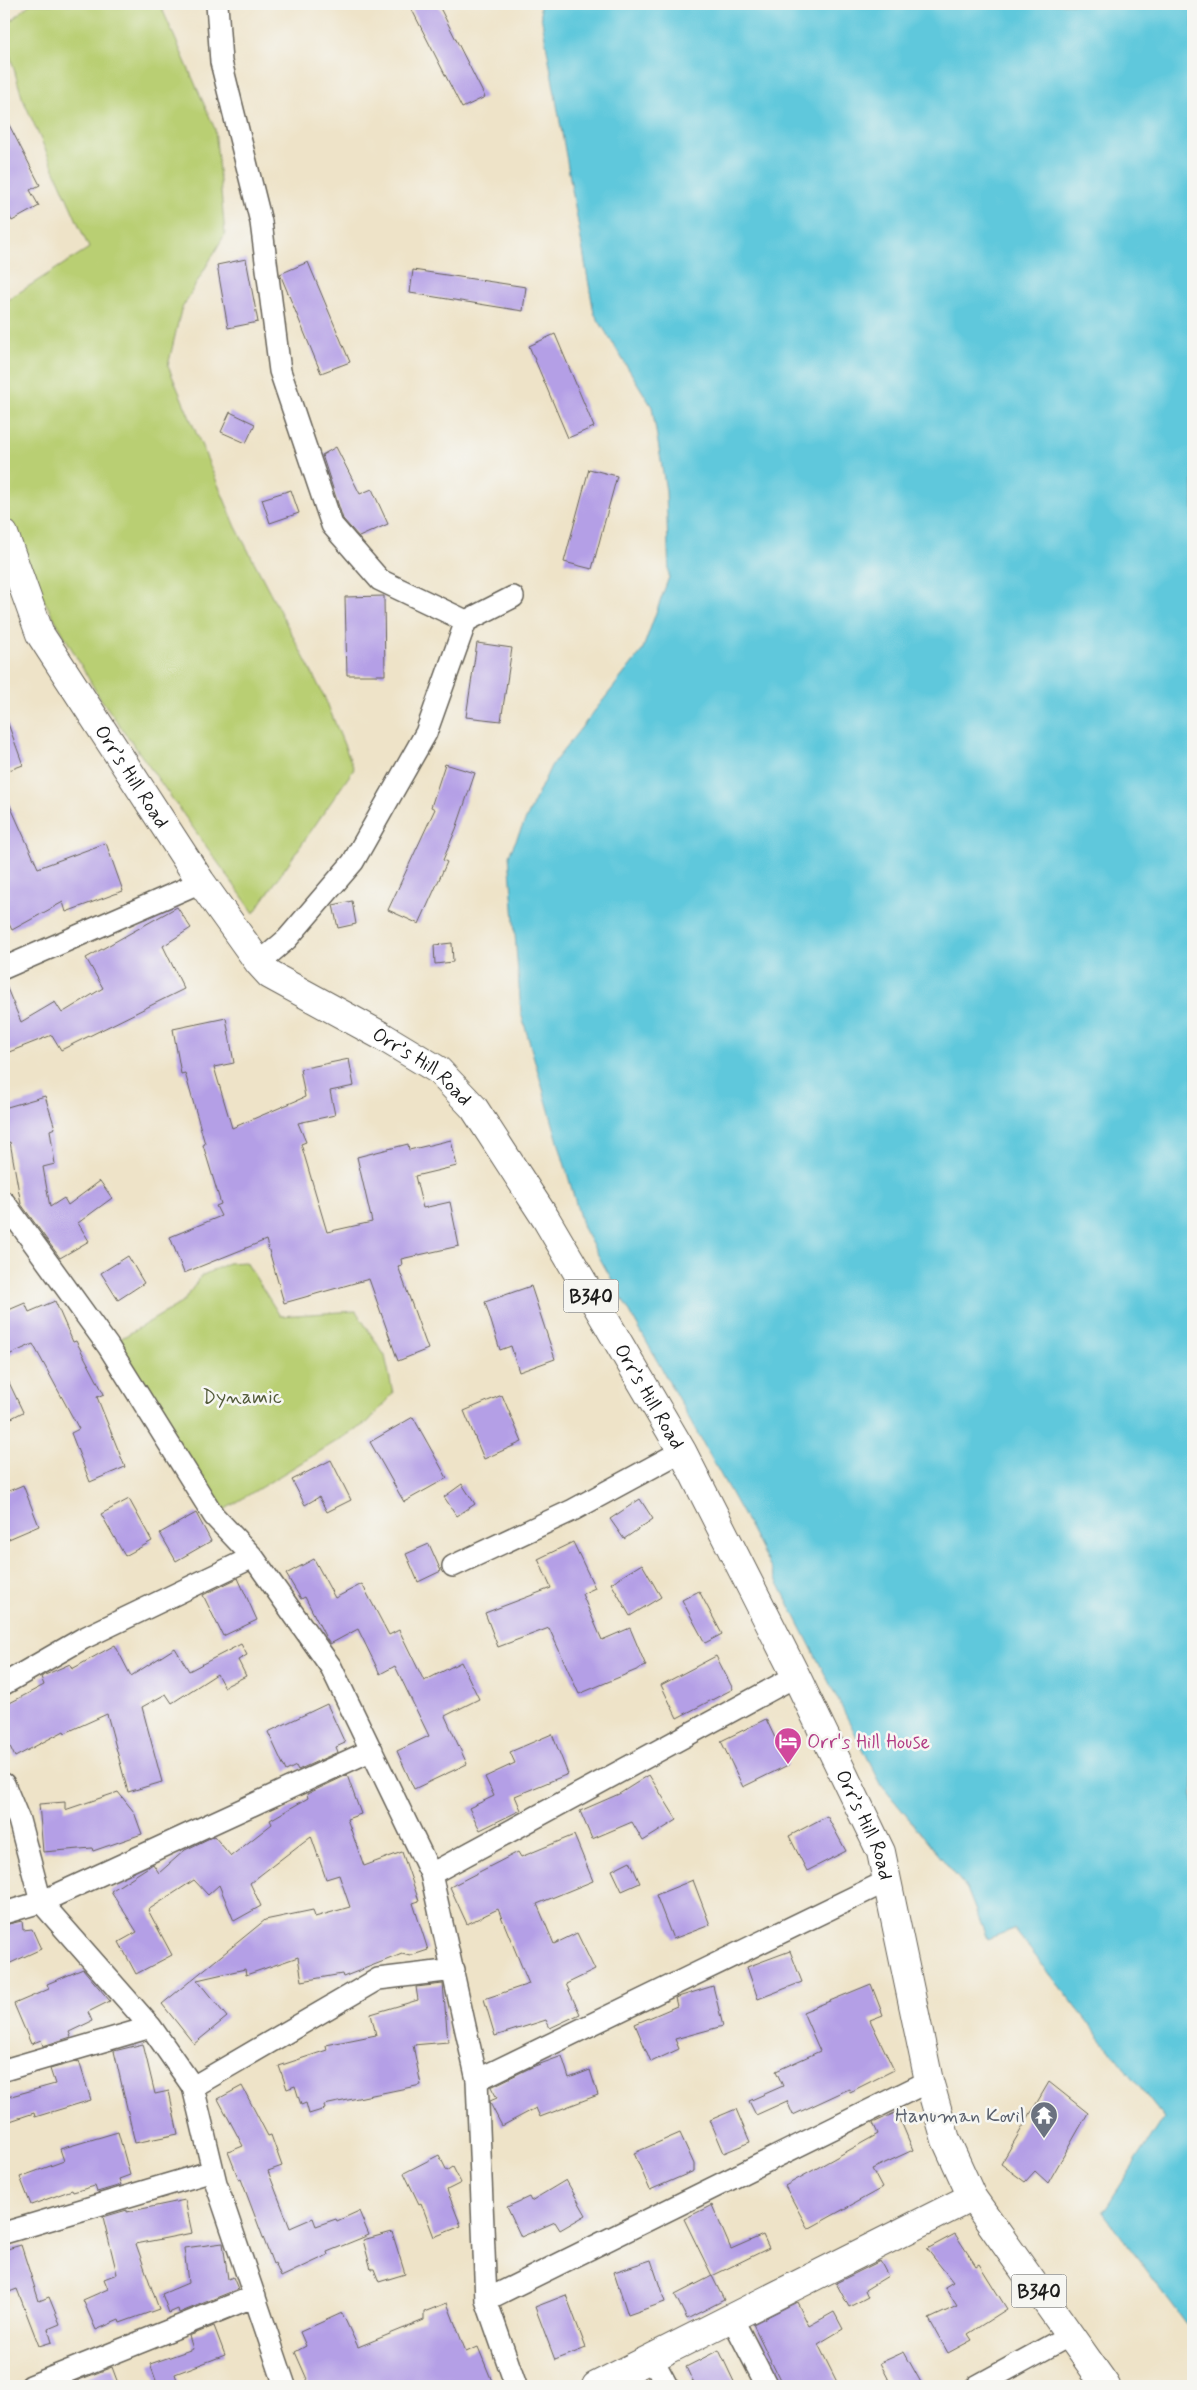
<svg xmlns="http://www.w3.org/2000/svg" width="1197" height="2390" font-family="Mynerve,sans-serif">
<style>
.green{fill:#b9cf73;stroke:#6a7648}
.water{fill:#5fc8dc;stroke:#3e727c}
.building{fill:#b49fe6}
.lines{fill:none;stroke-linecap:round;stroke-linejoin:round}
.minor-casing{stroke:#666258;stroke-width:24}
.tertiary-casing{stroke:#666258;stroke-width:30}
.primary-casing{stroke:#666258;stroke-width:30}
.minor{stroke:#fff;stroke-width:21}
.tertiary{stroke:#fff;stroke-width:28}
.primary{stroke:#fff;stroke-width:28}
.labels{text-anchor:middle;stroke-width:5;stroke-linejoin:round;paint-order:stroke}
.shield{fill:#f6f6f2;stroke:#5d5d5c;stroke-width:1}
.shield-label{font-size:19px;font-weight:bold;fill:#1c1c1c}
.street-label{font-size:20px;fill:#1c1c1c;stroke:#f6f6f2}
.park-label{font-size:20px;fill:#535b3a;stroke:#f6f6f2}
.hotel-label{font-size:20px;fill:#b23c85;stroke:#f6f6f2;text-anchor:start}
.worship-label{font-size:20px;fill:#5b616d;stroke:#f6f6f2;text-anchor:end}
</style>
<rect width="100%" height="100%" fill="#f6f6f2"/>
<filter id="ink" filterUnits="userSpaceOnUse"><feTurbulence type="fractalNoise" baseFrequency=".02" numOctaves="2"/><feDisplacementMap in="SourceGraphic" scale="10" xChannelSelector="R" yChannelSelector="G"/><feConvolveMatrix kernelMatrix="1 2 1 2 8 2 1 2 1" color-interpolation-filters="sRGB"/></filter>
<filter id="wash" filterUnits="userSpaceOnUse"><feTurbulence type="fractalNoise" baseFrequency=".0096" numOctaves="4" result="noise"/><feDisplacementMap in="SourceGraphic" scale="20" xChannelSelector="R" yChannelSelector="G"/><feGaussianBlur stdDeviation="1.12" result="paint"/><feColorMatrix in="noise" values="0 0 0 0 0 0 0 0 0 0 0 0 0 0 0 0 0 1.4 0 .05"/><feComposite in="paint" operator="in"/></filter>
<g filter="url(#wash)">
<rect width="100%" height="100%" fill="#eee3c8"/>
<path class="green" d="M30 4H160L215 129 225 234 181 310 168 366 236 527 324 696 354 769 254 913 98 695 4 530V302L89 248 22 97 4 34V27Z
M246 1262 280 1316 356 1311 385 1356 393 1393 368 1422 214 1516 108 1346 183 1302 201 1276 228 1263Z"/>
<path class="water" d="M539 4H1193V2332L1103 2212 1164 2118 1014 1929 987 1939 967 1889 882 1786 747 1522 583 1228 521 1013 509 855 551 766 642 651 669 577 666 491 652 407 594 313Z"/>
<g id="blocks">
<path class="building" d="M409 4H438L485 97 462 108Z
M4 115 40 185 30 190 39 206 12 221 4 206Z
M246 259 258 322 228 328 217 265Z
M308 262 350 362 321 373 280 274Z
M413 270 526 287 523 311 410 293Z
M555 334 594 427 568 438 529 346Z
M230 412 255 424 246 443 221 432Z
M336 447 360 494 372 489 388 524 359 537 343 519 322 455Z
M589 469 617 476 592 569 564 562Z
M291 490 299 513 270 523 262 499Z
M384 596 385 675H347L345 597Z
M477 643 512 648 501 721 466 717Z
M4 718H6L23 765 4 772Z
M445 764 475 773 456 829 443 860 447 862 419 924 388 910 435 809 431 807Z
M4 792 38 868 106 843 123 891 66 912 63 902 12 930 4 914Z
M352 901 356 924 338 928 333 905Z
M177 907 191 928 163 946 184 989 61 1050 52 1035 4 1054V981L21 1022 55 1002 62 1013 103 988 86 958Z
M452 943 453 962 435 964 434 945Z
M226 1018 234 1063 214 1067 232 1128 305 1097 300 1069 349 1059 354 1086 330 1091 335 1115 298 1123 306 1142 301 1144 327 1232 372 1222 357 1157 408 1144 409 1150 451 1140 457 1166 415 1176 423 1208 450 1202 459 1246 401 1259 402 1265 398 1266 428 1349 398 1361 369 1279 284 1303 266 1240 184 1273 170 1237 221 1216 216 1206 221 1204 203 1145 205 1144 185 1073 181 1074 173 1029Z
M45 1096 55 1128 50 1130 55 1164 43 1167 50 1207 64 1198 68 1205 100 1181 112 1198 78 1223 89 1241 60 1258 21 1204 10 1142 4 1144V1108Z
M128 1256 144 1283 118 1300 101 1273Z
M531 1286 555 1359 519 1372 511 1346 500 1350 485 1302Z
M55 1301 73 1342 76 1341 104 1394 97 1397 125 1467 90 1482 71 1433 79 1429 33 1344 4 1357V1312L25 1303 29 1312Z
M4 1372 23 1412 4 1422Z
M502 1395 522 1442 484 1459 464 1411Z
M413 1417 447 1478 404 1502 370 1442Z
M331 1460 351 1500 327 1512 319 1497 305 1505 292 1480Z
M462 1484 475 1504 457 1516 444 1497Z
M23 1485 39 1526 4 1541V1493Z
M129 1499 152 1541 125 1556 101 1514Z
M640 1499 653 1519 624 1539 610 1519Z
M196 1513 211 1541 176 1561 160 1533Z
M573 1542 595 1588 582 1594 602 1640 630 1628 646 1666 579 1694 549 1628 498 1647 485 1613 551 1588 538 1559Z
M429 1544 441 1571 418 1582 406 1554Z
M314 1559 335 1598 362 1584 389 1635 399 1630 424 1681 461 1662 479 1699 445 1716 467 1764 414 1789 397 1751 429 1736 395 1666 380 1674 358 1629 330 1644 327 1640 305 1597 301 1599 286 1574Z
M642 1564 661 1597 630 1616 611 1583Z
M238 1578 257 1620 223 1636 203 1595Z
M699 1591 722 1634 705 1643 682 1600Z
M241 1644 247 1655 238 1660 246 1676 224 1687 217 1674 172 1703 166 1694 142 1707 162 1782 128 1792 107 1714 65 1733 64 1731 15 1757 4 1734V1706L44 1685 41 1677 45 1675 70 1664 72 1669 115 1645 131 1676 175 1648 189 1671Z
M716 1656 733 1689 677 1718 661 1685Z
M327 1704 345 1743 336 1747 338 1752 298 1770 296 1766 286 1771 268 1732Z
M766 1719 788 1765 743 1787 721 1741Z
M552 1734 568 1774 515 1796 521 1810 480 1830 469 1808 494 1796 485 1777 515 1763 510 1752Z
M347 1775 361 1814 347 1819 364 1866 402 1852 419 1901 413 1903 428 1950 410 1956 402 1954 343 1977 342 1974 302 1981 298 1957 246 1975 245 1969 197 1980 227 2017 194 2044 162 2004 265 1920 313 1910 315 1917 350 1907 339 1875 326 1879 311 1836 250 1883 261 1906 234 1921 219 1885 208 1895 194 1880 148 1910 172 1955 136 1974 119 1942 137 1932 111 1891 153 1864 159 1873 185 1850 214 1836 231 1856 272 1824 270 1820 308 1798 307 1794Z
M649 1775 677 1820 643 1841 632 1822 592 1839 580 1811 619 1794Z
M118 1792 134 1812 142 1834 93 1851 92 1848 43 1852 39 1804 65 1802V1810Z
M827 1816 846 1851 807 1871 789 1836Z
M574 1835 593 1881 537 1904 554 1944 577 1933 595 1970 566 1984 580 2014 550 2028 546 2020 495 2036 484 1999 529 1984 498 1909 467 1924 450 1887 518 1852 521 1857Z
M630 1861 640 1883 622 1891 612 1870Z
M693 1880 710 1925 673 1939 656 1895Z
M22 1921 23 1930 32 1929 41 1949 4 1966V1925Z
M790 1951 802 1982 758 1999 747 1967Z
M83 1969 110 2001 88 2012 92 2021 69 2032 71 2037 43 2046 41 2040 31 2044 14 2004 49 1989 47 1984Z
M443 1984 448 2042 413 2045 421 2085 324 2105 325 2109 309 2114 306 2103 301 2105 295 2086 287 2089 279 2066 327 2050 326 2045 376 2035 371 2014 418 2000 416 1987Z
M871 1984 883 2015 870 2020 894 2070 850 2092 849 2089 793 2115 787 2101 756 2115 749 2101 783 2086 776 2071 820 2051 803 2012Z
M713 1986 723 2026 675 2039 679 2049 651 2062 635 2024 677 2006 675 1998Z
M143 2044 155 2094 169 2091 178 2134 135 2143 114 2051Z
M562 2056 569 2078 590 2070 598 2095 540 2117 536 2108 502 2126 490 2103V2101L497 2098 491 2087 532 2067Z
M79 2061 91 2100 35 2117 34 2113 4 2123V2098L55 2084 50 2069Z
M1049 2082 1088 2113 1048 2183 1035 2171 1025 2182 1001 2164Z
M242 2086 268 2136 271 2135 282 2166 268 2171 290 2228 313 2218 316 2226 336 2219 337 2221 359 2211 369 2235 327 2252 328 2255 281 2277 275 2263 273 2264 241 2179 239 2180 228 2152 243 2146 218 2099Z
M736 2109 750 2142 724 2153 710 2120Z
M897 2112 913 2150 872 2169 882 2188 808 2229 785 2186 878 2134 873 2123Z
M118 2132 130 2175 119 2179 121 2185 97 2192 95 2186 73 2192 72 2190 31 2205 20 2177 64 2161 60 2149Z
M680 2133 694 2164V2171L650 2190 634 2153Z
M439 2155 447 2171 453 2167 461 2183 447 2190 461 2226 434 2237 421 2203 419 2204 404 2173Z
M566 2180 586 2215 560 2230 555 2222 521 2237 507 2207 529 2197 531 2201Z
M185 2200 192 2233 136 2244 159 2309 120 2323 119 2320 96 2330 83 2300 108 2289 104 2279 117 2274 103 2217 127 2210V2212Z
M712 2205 731 2249 763 2235 769 2248 712 2276 684 2219Z
M392 2232 405 2274 379 2282 374 2269H371L363 2240Z
M955 2234 976 2266 979 2264 1007 2309 968 2334 972 2340 948 2353 929 2319 957 2306 945 2287 953 2282 927 2249Z
M223 2243 228 2279 233 2277 238 2289 179 2313 178 2309 169 2313 162 2294 188 2283 184 2248Z
M21 2245 39 2301 49 2297 60 2324 48 2329 52 2342 39 2346 17 2289 4 2294V2250Z
M651 2260 665 2302 628 2315 614 2272Z
M880 2261 888 2276 865 2290 868 2297 849 2307 836 2283Z
M712 2276 724 2300 687 2319 675 2295Z
M566 2295 586 2348 555 2360 535 2307Z
M797 2302 809 2326 834 2312 843 2329 818 2344 839 2386H783L753 2324Z
M447 2303 466 2352 478 2347 494 2386H310L295 2352 306 2346 300 2332 342 2313 358 2347 424 2320V2312Z
M214 2326 225 2355 175 2374 179 2386H158L150 2364 193 2349 189 2336Z
M719 2350 736 2386H695L686 2367Z
M904 2352 923 2386H892L880 2363Z
M112 2367 119 2386H64Z"/>
</g>
</g>
<g filter="url(#ink)">
<use href="#blocks" fill-opacity="0" stroke="#666258" stroke-width="1"/>
<g class="lines">
<g class="minor-casing">
<path id="minor" d="M217 4 221 62 261 222 280 371 332 525 380 580 466 621
M259 963 287 939 353 862 426 733 466 621 513 597
M4 968 201 882
M4 1202 108 1346 214 1516 253 1557 331 1667 431 1874 477 2080 486 2300 516 2386
M453 1566 573 1510 682 1451
M4 1684 82 1639 253 1557
M4 1784 19 1820 41 1902 151 2027 193 2087 216 2183 285 2386
M431 1874 796 1676
M4 1913 41 1902 372 1750
M4 2070 151 2027
M477 2080 887 1881
M193 2087 378 1979 454 1970
M4 2233 213 2171
M486 2300 929 2081
M732 2318 767 2386
M652 2358 667 2386
M31 2386 255 2296
M977 2386 1070 2335"/>
</g>
<g class="tertiary-casing">
<path id="tertiary" d="M596 2386 972 2197"/>
</g>
<g class="primary-casing">
<g id="primary">
<path id="s1" d="M4 534 40 634 201 882 259 963 270 975 380 1035 438 1070 474 1108 546 1219 682 1451 796 1676 881 1852 929 2081 946 2140 972 2197 1106 2386"/>
</g>
</g>
<use href="#minor" class="minor"/>
<use href="#tertiary" class="tertiary"/>
<use href="#primary" class="primary"/>
</g>
</g>
<defs>
<g id="hotel-pin" transform="scale(1.4375)"><path d="M0 17L-7.5 6A9.5 9.5 0 1 1 7.5 6Z" fill="#d1479c" stroke="#f6f6f2"/><path d="M-6-4.5h1.5V1H6V5H4.5V3h-9V5H-6ZM-4 0a1.8 1.8 0 1 1 3.6 0ZM.5 0V-2.5h3Q6-2.5 6 0Z" fill="#fff"/></g>
<g id="temple-pin" transform="scale(1.4375)"><path d="M0 17L-7.5 6A9.5 9.5 0 1 1 7.5 6Z" fill="#6b7280" stroke="#f6f6f2"/><path d="M0-6L5-2H3V0L6.5 2.5H4V6H1.5V3h-3V6H-4V2.5H-6.5L-3 0V-2H-5Z" fill="#fff"/></g>
</defs>
<g fill-rule="evenodd">
<use href="#hotel-pin" x="788" y="1741"/>
<use href="#temple-pin" x="1044" y="2115"/>
</g>
<g class="labels">
<g class="shield">
<rect x="563.5" y="1279.5" width="55" height="33" rx="4"/>
<rect x="1011.5" y="2274.5" width="55" height="33" rx="4"/>
</g>
<g class="shield-label">
<text x="591" y="1303">B340</text>
<text x="1039" y="2298">B340</text>
</g>
<g class="street-label">
<text dy="7" stroke="none"><textPath href="#s1" startOffset="276">Orr’s Hill Road</textPath></text>
<text dy="7" stroke="none"><textPath href="#s1" startOffset="696">Orr’s Hill Road</textPath></text>
<text dy="7" stroke="none"><textPath href="#s1" startOffset="1101">Orr’s Hill Road</textPath></text>
<text dy="7" stroke="none"><textPath href="#s1" startOffset="1581">Orr’s Hill Road</textPath></text>
</g>
<g class="park-label">
<text x="242" y="1403">Dynamic</text>
</g>
<g class="hotel-label">
<text x="807" y="1748">Orr's Hill House</text>
</g>
<g class="worship-label">
<text x="1025" y="2122">Hanuman Kovil</text>
</g>
</g>
<rect width="1197" height="2390" fill="none" stroke="#f6f6f2" stroke-width="20"/>
</svg>
